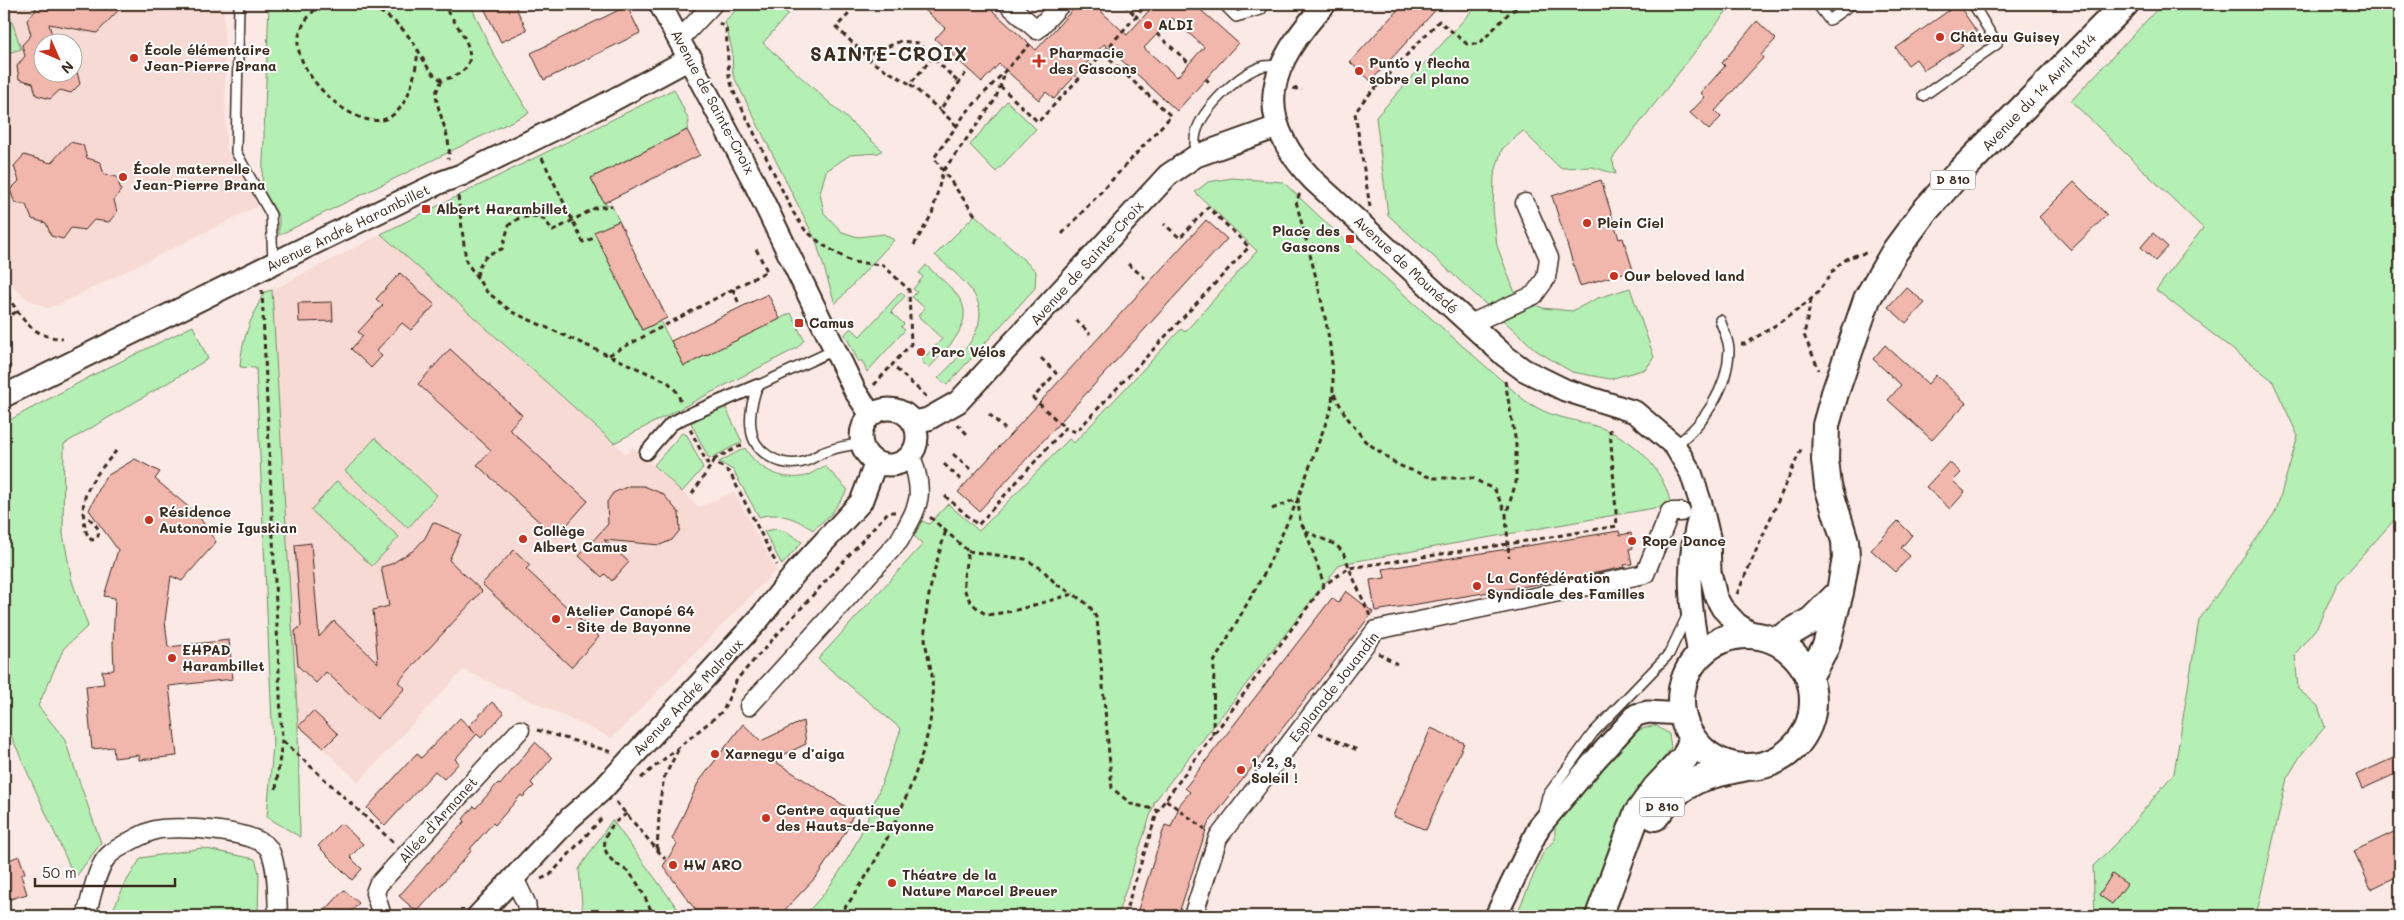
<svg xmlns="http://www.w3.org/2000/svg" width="2404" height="920" font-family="Mali,sans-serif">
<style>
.built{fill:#f8dad5;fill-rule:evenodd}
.green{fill:#b4efb4;stroke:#788c69}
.building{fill:#f1b6ac;stroke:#3b2a1e;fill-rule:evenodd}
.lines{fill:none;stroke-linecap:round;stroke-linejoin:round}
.service-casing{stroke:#3b2a1e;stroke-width:12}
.pedestrian-casing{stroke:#3b2a1e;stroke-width:16}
.minor-casing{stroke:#3b2a1e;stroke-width:21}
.tertiary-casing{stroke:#3b2a1e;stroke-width:25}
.primary-casing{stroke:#3b2a1e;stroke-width:30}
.path{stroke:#3b2a1e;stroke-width:3;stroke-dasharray:5 4;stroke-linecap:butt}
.service{stroke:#fff;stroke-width:9}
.pedestrian{stroke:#fff;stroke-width:12}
.minor{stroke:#fff;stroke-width:18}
.tertiary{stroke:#fff;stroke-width:21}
.primary{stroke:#fff;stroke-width:26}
.poi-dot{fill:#c8321e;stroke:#fff;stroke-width:2}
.labels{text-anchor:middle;stroke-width:4;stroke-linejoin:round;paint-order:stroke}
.shield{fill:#fff;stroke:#766a62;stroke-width:1}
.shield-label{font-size:12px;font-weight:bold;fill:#3b2a1e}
.poi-label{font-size:14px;font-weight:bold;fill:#3b2a1e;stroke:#fff;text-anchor:start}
.street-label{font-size:14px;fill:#3b2a1e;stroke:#fff}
.district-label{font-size:19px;font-weight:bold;letter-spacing:1px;fill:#3b2a1e;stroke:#fff}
</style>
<rect width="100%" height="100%" fill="#fbe9e6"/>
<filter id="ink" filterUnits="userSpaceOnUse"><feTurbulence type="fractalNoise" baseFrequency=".02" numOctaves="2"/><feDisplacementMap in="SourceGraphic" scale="10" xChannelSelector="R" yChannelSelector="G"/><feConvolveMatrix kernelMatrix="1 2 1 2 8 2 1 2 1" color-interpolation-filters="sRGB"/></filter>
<g filter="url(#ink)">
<path class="built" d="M4 4H224L226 148 258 206 58 305 47 308 27 299 10 283 4 270ZM42 42H72V72H42Z
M381 234 626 454 633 447 699 507 734 492 776 570 612 738 463 670 359 782 298 726 272 290Z"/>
<path class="green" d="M269 4H470L493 53 529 113 279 235V217L262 187Z
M742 4H779L788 14 763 43 882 150 879 153 850 155 826 171 820 193 824 213 842 232 858 237 884 234 894 240 835 304 816 241 733 75 732 50 725 21Z
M1478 4H1732L1612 159 1616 174 1592 167 1560 168 1523 131 1502 149 1494 176 1493 209 1497 246 1517 298 1543 308 1572 311 1598 298 1630 288 1654 357 1646 369 1610 379 1572 372 1537 351 1388 215 1376 117Z
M2162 4H2400V518L2395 519 2337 584 2317 627 2295 654 2298 689 2318 706 2325 727 2301 755 2287 778 2256 916H2095L2093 866 2120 839 2174 773 2199 620 2276 511 2298 436 2272 380 2156 290 2203 228 2071 101Z
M8 9 21 49 4 54V11Z
M674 89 689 121 687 130 591 178 604 203 612 206 619 221 595 232 642 330 660 321 684 366 791 313 804 340 797 348 614 443 381 234Z
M1007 101 1036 129 996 172 970 145Z
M1232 178 1283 182 1373 267 1524 400C1532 405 1542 411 1551 414 1571 421 1594 423 1613 433 1642 446 1665 475 1671 505L1340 564 1155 801 1117 916H803C855 868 878 794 901 729L818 659 923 544 914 536 922 521 929 524 948 504 979 531 1069 439 1074 443 1181 329 1185 332 1257 251 1195 192 1208 182Z
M975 215 1036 271 1035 288 947 385 938 378C960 356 997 323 971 290 961 277 947 266 935 255Z
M926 265C936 275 949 284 957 295 979 322 945 350 929 368L921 361 942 339 918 316 925 308 912 297 917 292 913 289 923 277 919 273Z
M272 290 298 726 300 837 267 817 273 745 256 368 240 367C242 337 251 319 264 292Z
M901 292 905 296 891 312 904 324 901 327 905 330 867 372 862 361H858L845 334 851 328 860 336Z
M193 326 208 359 64 444 63 534 72 581 88 626 64 648 38 706 64 738 101 843 75 878 4 720V423L97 373Z
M722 405 725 406 742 442 711 458 708 457 691 423Z
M682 433 687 435 703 468 682 492 654 465Z
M375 438 437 495 408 528 345 471Z
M745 448C756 467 778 480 801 477 809 476 818 469 825 466L848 490 831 514 813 530C797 519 779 511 759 517L733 470 719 462Z
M337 481 399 537 372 566 311 510Z
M776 529 787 532 802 542 782 565 764 531Z
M1655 725 1669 734 1671 748 1655 770 1659 774 1588 916H1516L1543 853 1555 839V824L1632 732Z
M612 820 683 916H583L579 869Z
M202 848 255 859 259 873 258 916H110L126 882 141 858Z"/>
<path class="building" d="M34 4H124L97 33 49 24 54 42H42V72H77L80 84 71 93 60 90 50 99 36 95 33 83 19 79 17 66 25 56 22 45 31 35 27 20 36 10Z
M482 4H514L527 30 501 42Z
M918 4H985L1036 50 1078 4H1093L1127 35 1155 4H1194L1238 43 1177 111 1104 44 1054 99 1046 92 1039 100 999 64 982 82 935 39 945 28ZM1172 18 1204 47 1177 77 1144 48Z
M1403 4H1441L1371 81 1350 62Z
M1958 4 1977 32 1961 43 1963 46 1924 70 1916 59 1908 65 1896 48Z
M627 6 640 33 544 80 531 53Z
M1757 21 1776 39 1761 55 1763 58 1715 111 1721 117 1709 130 1690 113 1705 97 1701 93 1725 66 1722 63Z
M687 130 700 155 604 203 591 178Z
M70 142 83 145 87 158 100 162 104 174 117 177 121 190 114 200 117 212 109 222 94 220 85 230 71 228 63 239 51 236 46 223 32 219 26 205 15 203 10 190 19 181 14 166 24 155 51 163Z
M1601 180 1619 239 1623 238 1633 270 1580 286 1552 196Z
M2074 182 2107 215 2071 250 2039 217Z
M1206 220 1227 239 979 511 958 492Z
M619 221 667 318 642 330 594 232Z
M2153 233 2168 247 2155 261 2141 247Z
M400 273 435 305 411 330 402 323 376 351 382 356 371 368 351 349 363 336 358 332 383 305 376 299Z
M1906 287 1925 303 1906 323 1888 307Z
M768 294 780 319 684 366 671 341Z
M332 302 333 321 299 322 298 303Z
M1885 345 1928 384 1936 375 1966 403 1932 440 1888 400 1901 385 1873 359Z
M450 349 522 415 509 429 588 501 556 537 477 465 491 450 418 384Z
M135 459 160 472 155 479 198 515 216 542 182 581 171 576 165 621 168 647 229 640 233 679 169 686 177 756 139 760V755L114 758 113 747 92 749 86 686 104 684 102 671 114 670 113 644 115 598 104 596 118 550 89 510 105 477Z
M1949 462 1961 473 1953 481 1965 492 1950 509 1926 487Z
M629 486H644L663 494 679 513 680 530 672 540 660 545 604 540 629 562 612 581 605 574 602 577 579 556 608 524 607 502 613 493Z
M1898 521 1912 535 1901 548 1910 556 1896 572 1871 550Z
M433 522 461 534 449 560 482 591 398 682 405 688 377 719 326 672 316 683 298 666 295 631 301 626 295 545 311 543 319 637 334 621 378 663 373 610 389 606 381 567 391 564 414 550 425 538Z
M1619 531 1620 535 1631 533 1632 540 1633 548 1629 549 1632 564 1624 565 1625 567 1562 580 1375 611 1370 580 1385 578 1383 569Z
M514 550 530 565 526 569 599 637 571 667 482 584Z
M1346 591 1373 612 1208 824 1178 916H1136L1165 825 1171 827 1180 804 1190 792 1185 788 1332 598 1338 603Z
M492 702 504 713 481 738 469 726Z
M313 711 338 734 324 748 299 726Z
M460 718 477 734 455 759 459 763 444 779 435 771 385 826 367 808 417 753 421 758Z
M803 721 806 744 773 760 854 812 845 833 817 876 779 916H700L663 866 677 844 672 839 698 783 743 724 761 741Z
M1431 728 1464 743 1426 830 1393 816Z
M535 742 552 758 531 783 534 786 523 797 521 795 495 825 493 823 470 849 472 850 417 912 399 896 465 821 463 819 474 806 476 808 498 783 500 785Z
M2400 755V772L2362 789 2356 775Z
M341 823 363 844 350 857 362 869 352 880 318 846Z
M2400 829V875L2371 889 2354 851Z
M19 856 25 873 21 875 27 894 4 901V862Z
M2112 874 2127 884 2112 904 2099 895Z
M344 890 359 903 347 916H320Z"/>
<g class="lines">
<g class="service-casing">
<path id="service" d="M239 4 236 152 271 215 273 262
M1223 4 1236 17 1261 10 1265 4
M1817 4 1829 20 1852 4
M1923 96 1997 44 1973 4
M1196 156C1195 149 1194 140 1196 133 1202 109 1240 72 1264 66 1269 65 1275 66 1280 65
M834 350 757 386C753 400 749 413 751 428 753 453 781 468 803 462 811 460 817 455 824 452 837 447 848 445 862 444
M1675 446C1704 423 1728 389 1729 350 1729 341 1723 329 1720 320
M1543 813 1547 796 1593 733 1669 654 1688 614"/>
</g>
<g class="pedestrian-casing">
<path id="pedestrian" d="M646 453 671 424 684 417 757 386"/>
</g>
<g class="minor-casing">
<path id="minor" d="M1008 4 1037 30 1061 4
M680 39 713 4
M1470 324 1534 295 1546 278 1549 258 1525 203
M749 706 899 541C920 503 925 498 911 455
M514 878 526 903 528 916
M86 916C91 900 96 868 108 856 116 848 144 833 155 830 175 825 258 830 269 849 278 864 277 898 278 916
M382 916 375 893 378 885 520 730
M1193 916 1218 838 1376 630 1645 574 1670 512H1681"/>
</g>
<g class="tertiary-casing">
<path id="tertiary" d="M660 4 754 182 855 391 871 415
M1325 4C1269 65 1250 114 1313 180L1505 356 1524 370 1565 390 1635 412 1675 446 1691 473 1701 504 1709 537 1710 572 1716 597 1722 608 1737 624 1754 635
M4 396 333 234 439 183 461 175 600 107 691 58
M861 437a28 28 0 1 1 56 0a28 28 0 1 1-56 0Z
M914 422 928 419 958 402 1168 175 1196 156 1277 127
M1699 654C1689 604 1685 560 1701 511
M478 916 570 818 602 790 759 619 797 571 861 502 876 462
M1496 916 1539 827 1596 759 1636 715 1648 712 1682 714"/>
</g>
<g class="primary-casing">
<path id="primary" d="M1681 701a66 66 0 1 1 132 0a66 66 0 1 1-132 0Z
M1776 641 1812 620 1840 592
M1809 677 1826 646 1840 592 1846 558 1845 541 1828 486 1825 460 1826 425 1835 393 1867 299 1895 251 1923 213 1956 176 2125 4
M1655 817C1681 781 1701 776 1743 768
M1599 916 1637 814 1656 788 1685 757 1693 739"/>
</g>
<path class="path" d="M322 4C310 13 300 25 298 41 296 73 349 127 382 120 409 114 416 72 418 50
M363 4C389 14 403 26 418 50 425 62 429 74 442 80 494 68 460 30 442 4
M1124 4 1138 18
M849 14 836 27 859 49 872 53 901 41 918 43 959 83
M719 23 726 28 729 77 734 92 793 212 805 230 823 245 852 262 883 265 909 290 911 344 892 365 928 398
M1157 34 1189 63
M1110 49 1106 54 1104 52 1147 4
M861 51 872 62 910 84
M1103 53 1122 71 1117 77
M933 57 910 84 940 110
M1206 79 1209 82
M442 80C440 85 436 90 436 95 437 111 454 145 448 159
M1000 86 1038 122 1103 53
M1293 88 1302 90
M957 126 940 110 968 70
M542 158 583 242 597 237
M1300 194 1296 201C1310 259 1341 352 1331 409L1298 498 1300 522 1306 531 1324 585
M458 196 466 261 486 291 512 312 668 382 677 392 681 402
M1370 207 1355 113 1364 100 1439 21 1467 44H1479L1510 12 1524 4
M975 215 934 158 965 114 1030 44
M1062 234 1171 116 1122 71
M914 245 932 214 943 171 995 100 1005 73
M1128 264 1145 278
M477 276C480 259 486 254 502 249L509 225 519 218 535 216 545 220 553 231 595 208 612 206
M4 287C16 312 31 339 63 338
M733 289 739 304
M262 290 282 740 276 789
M1811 300 1804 335 1819 370
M4 319 16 312
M1076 320 1090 334
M1741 344H1745C1767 331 1789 317 1809 301 1832 281 1832 255 1870 253
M609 355 767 271 756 249
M4 357 12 371
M1041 358 1056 373 1033 398 1065 428
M1505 381 1516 443V482L1506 515 1508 544 1617 526 1610 429
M874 385 892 365
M1334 394 1346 416 1365 441 1398 465 1432 478H1472L1495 490 1506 514
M989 414 1005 429
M957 424 969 436
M690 429 707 463 742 445
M953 454 970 469
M944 464 961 480
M692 494 714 461 730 473 777 565
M945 496 978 525 1065 428 1076 432 1249 247 1208 207 1180 238 1164 224
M1272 509 1298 498
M82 512C90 520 103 527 97 538L92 540C85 534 85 528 84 519 79 490 99 472 116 451
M930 517 968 551C963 583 957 596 987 615L1013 611 1073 594 1089 605 1097 619 1112 788 1131 804 1158 810
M968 551 1025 559 1042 569 1056 584 1073 594
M1737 594 1802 447
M1370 616 1349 568 1508 544 1509 557
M1378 653 1397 664
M537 730 612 752
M1319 733 1357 750
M1213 735 1214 662 1265 572 1298 499
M283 741 394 843
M641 778 723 711 737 679 888 512H895
M1166 800 1205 829
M616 802 665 859
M627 814C612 821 596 842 610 858 615 865 626 868 631 875 641 886 647 903 654 916
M657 850 660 800 664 778 679 748
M541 879 550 875 602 818
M838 916C874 875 921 776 930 722 932 708 933 690 932 676 930 661 924 645 925 631 926 596 936 564 946 530
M1124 916 1158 810 1324 585 1349 568C1342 540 1329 544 1306 531"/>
<use href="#service" class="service"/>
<use href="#pedestrian" class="pedestrian"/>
<use href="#minor" class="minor"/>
<use href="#tertiary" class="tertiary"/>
<use href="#primary" class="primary"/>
</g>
</g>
<g class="poi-dot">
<circle cx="1148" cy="25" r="5"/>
<circle cx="1940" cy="37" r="5"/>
<circle cx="134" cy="58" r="5"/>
<path d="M1036.5 53.5h5v5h5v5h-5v5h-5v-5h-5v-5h5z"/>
<circle cx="1359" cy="71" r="5"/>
<circle cx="123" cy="177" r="5"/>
<rect x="421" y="204" width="10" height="10" rx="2.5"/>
<circle cx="1587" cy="223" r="5"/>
<rect x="1345" y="234" width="10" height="10" rx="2.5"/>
<circle cx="1614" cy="276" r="5"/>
<rect x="794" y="318" width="10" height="10" rx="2.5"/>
<circle cx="921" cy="352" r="5"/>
<circle cx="149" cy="520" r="5"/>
<circle cx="523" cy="539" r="5"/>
<circle cx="1632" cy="541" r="5"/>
<circle cx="1477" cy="586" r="5"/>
<circle cx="556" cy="619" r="5"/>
<circle cx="172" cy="658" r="5"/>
<circle cx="715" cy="754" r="5"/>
<circle cx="1241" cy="770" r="5"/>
<circle cx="766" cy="818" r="5"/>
<circle cx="673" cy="865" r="5"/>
<circle cx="892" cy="883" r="5"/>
</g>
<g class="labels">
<g class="shield">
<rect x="1930.5" y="170.5" width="45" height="19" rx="4"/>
<rect x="1639.5" y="797.5" width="45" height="19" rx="4"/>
</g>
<g class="shield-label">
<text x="1953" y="184">D 810</text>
<text x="1662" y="811">D 810</text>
</g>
<g class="poi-label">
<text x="1158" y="30">ALDI</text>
<text x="1950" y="42">Château Guisey</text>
<text x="144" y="55">École élémentaire<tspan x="144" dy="16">Jean-Pierre Brana</tspan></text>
<text x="1049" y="58">Pharmacie<tspan x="1049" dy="16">des Gascons</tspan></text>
<text x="1369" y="68">Punto y flecha<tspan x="1369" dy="16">sobre el plano</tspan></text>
<text x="133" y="174">École maternelle<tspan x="133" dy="16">Jean-Pierre Brana</tspan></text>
<text x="436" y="214">Albert Harambillet</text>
<text x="1597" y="228">Plein Ciel</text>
<text x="1340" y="236" text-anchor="end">Place des<tspan x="1340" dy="16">Gascons</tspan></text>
<text x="1624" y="281">Our beloved land</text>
<text x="809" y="328">Camus</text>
<text x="931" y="357">Parc Vélos</text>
<text x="159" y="517">Résidence<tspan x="159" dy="16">Autonomie Iguskian</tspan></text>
<text x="533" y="536">Collège<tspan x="533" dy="16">Albert Camus</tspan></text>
<text x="1642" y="546">Rope Dance</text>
<text x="1487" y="583">La Confédération<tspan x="1487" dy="16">Syndicale des Familles</tspan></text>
<text x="566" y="616">Atelier Canopé 64<tspan x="566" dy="16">- Site de Bayonne</tspan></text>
<text x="182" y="655">EHPAD<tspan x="182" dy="16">Harambillet</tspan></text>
<text x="725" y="759">Xarnegu e d’aiga</text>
<text x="1251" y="767">1, 2, 3,<tspan x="1251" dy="16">Soleil !</tspan></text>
<text x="776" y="815">Centre aquatique<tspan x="776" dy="16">des Hauts-de-Bayonne</tspan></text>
<text x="683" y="870">HW ARO</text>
<text x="902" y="880">Théatre de la<tspan x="902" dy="16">Nature Marcel Breuer</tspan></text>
</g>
<g class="street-label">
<text transform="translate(2039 92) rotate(-46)" y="5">Avenue du 14 Avril 1814</text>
<text transform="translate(713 102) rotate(62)" y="5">Avenue de Sainte-Croix</text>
<text transform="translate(348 228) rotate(-26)" y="5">Avenue André Harambillet</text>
<text transform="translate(1087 263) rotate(-48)" y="5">Avenue de Sainte-Croix</text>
<text transform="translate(1406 265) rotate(43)" y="5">Avenue de Mounédé</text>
<text transform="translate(1334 687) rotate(-52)" y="5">Esplanade Jouandin</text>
<text transform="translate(688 697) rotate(-47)" y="5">Avenue André Malraux</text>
<text transform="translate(438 820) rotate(-48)" y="5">Allée d'Armanet</text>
</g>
<g class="district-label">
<text x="889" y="61">SAINTE-CROIX</text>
</g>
</g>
<rect width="2404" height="920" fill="none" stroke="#fff" stroke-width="20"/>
<rect x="10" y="10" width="2384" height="900" fill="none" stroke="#3b2a1e" stroke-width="2" filter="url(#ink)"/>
<g transform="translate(58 58) rotate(135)"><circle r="24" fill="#ffffff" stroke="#b1aaa5"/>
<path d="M0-4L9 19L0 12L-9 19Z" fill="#c8321e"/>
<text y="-8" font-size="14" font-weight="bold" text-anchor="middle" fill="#3b2a1e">N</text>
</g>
<path d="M35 878v8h140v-8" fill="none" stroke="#3b2a1e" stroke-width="2.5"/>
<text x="42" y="878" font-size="15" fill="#3b2a1e" stroke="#ffffff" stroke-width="4" paint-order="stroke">50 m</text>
</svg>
